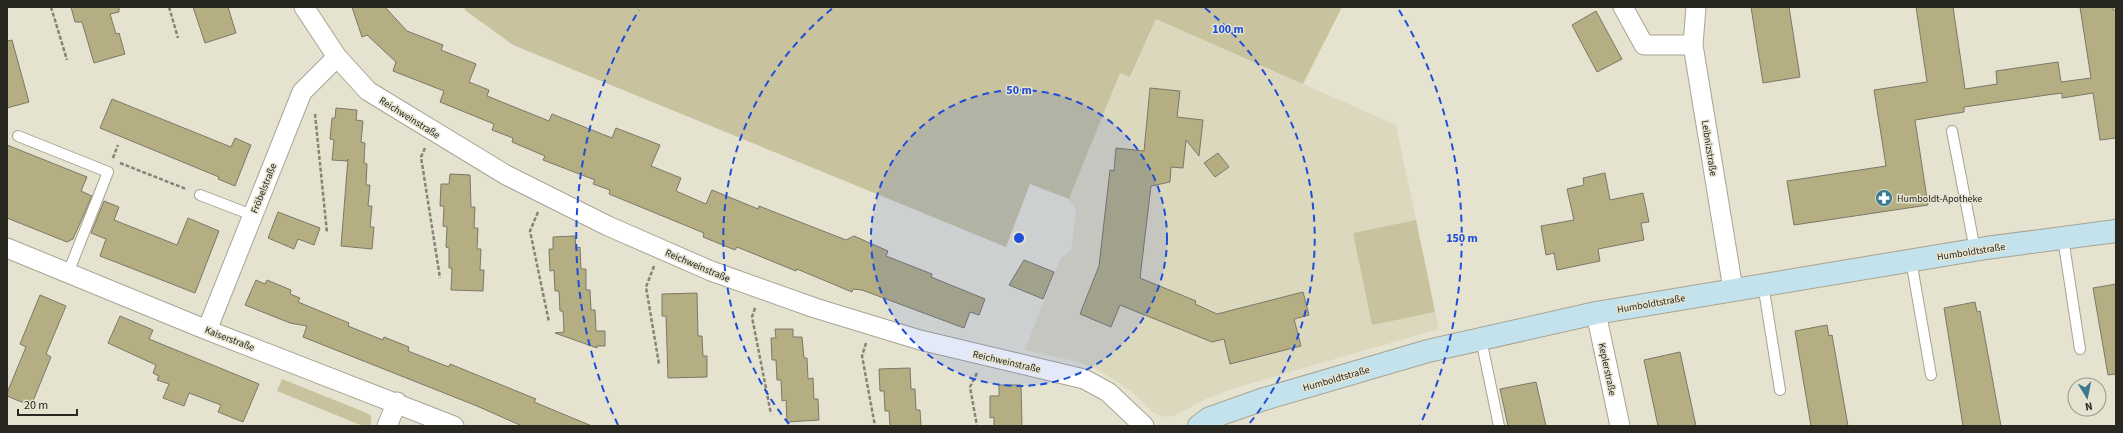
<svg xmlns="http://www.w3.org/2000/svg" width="2123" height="433" font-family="'Source Sans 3',sans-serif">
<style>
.built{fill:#dcd8be}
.green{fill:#c8c29f}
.building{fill:#b4ae82;stroke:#7b7868}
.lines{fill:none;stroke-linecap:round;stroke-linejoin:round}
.lane-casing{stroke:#a7a493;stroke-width:12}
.street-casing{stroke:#a7a493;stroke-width:21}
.secondary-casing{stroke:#a7a493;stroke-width:24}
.path{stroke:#858477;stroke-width:2.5;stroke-dasharray:4 2;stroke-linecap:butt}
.lane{stroke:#fff;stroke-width:10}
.street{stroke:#fff;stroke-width:19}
.secondary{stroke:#c4e2ec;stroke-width:22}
.ring{fill:none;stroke:#1d4ed8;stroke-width:2;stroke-dasharray:7 5}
.labels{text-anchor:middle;stroke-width:3;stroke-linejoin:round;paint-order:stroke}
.street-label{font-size:10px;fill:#282720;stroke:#e5e3d0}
.poi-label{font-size:10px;fill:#282720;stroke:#e5e3d0;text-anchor:start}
.centre{fill:#1d4ed8;stroke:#e5e3d0;stroke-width:2}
.ring-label{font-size:12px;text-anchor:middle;font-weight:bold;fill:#1d4ed8;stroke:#e5e3d0;stroke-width:3;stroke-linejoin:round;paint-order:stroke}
</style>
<rect width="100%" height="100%" fill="#e5e3d0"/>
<path class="built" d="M1156 19 1396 125 1439 329 1238 387 1206 399 1174 416 1165 417 1154 413 1131 391 1097 369 1079 362 1025 350 1060 259 1071 251 1076 210 1069 199 1120 73 1131 77Z"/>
<path class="green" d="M464 7H1342L1303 84 1156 19 1130 77 1120 73 1069 199 1030 184 1006 247 513 45 466 11Z
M1416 220 1435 312 1372 325 1353 233Z
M282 379 367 413 371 416V426H363L277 391Z"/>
<path class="building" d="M71 7H119V12L110 14 116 34 119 33 125 54 94 63 82 22H75Z
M193 7H228L236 33 205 43Z
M352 7H385L407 31 443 45 441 50 476 64 469 82 489 90 487 96 549 121 552 114 612 138 616 128 660 145 651 166 681 178 676 191 706 204 712 190 758 209 759 206 846 240 854 236 888 251 886 256 932 274 931 277 985 299 979 315 970 312 964 328 862 290 853 289 852 292 797 269 796 271 737 247 735 250 703 237 704 233 609 194 610 190 593 184 595 180 543 160 545 156 512 142 513 138 492 130 494 124 440 102 444 91 393 71 396 62 367 35 362 37Z
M1751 7H1789L1800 77 1763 83Z
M1916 7H1953L1965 89 1997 84 1996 71 2058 62 2061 82 2091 78 2080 7H2113V10H2116V138L2100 140 2093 93 2062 98V93L2047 95 1964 107V112L1915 120 1928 205 1794 225 1787 181 1886 166 1874 90 1927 82Z
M1596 11 1622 59 1597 72 1572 25Z
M12 40 29 102 7 108V41Z
M1150 88 1180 91 1177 117 1203 120 1199 156 1186 140 1183 168 1171 167 1170 182 1151 186 1140 278 1196 301 1195 304 1217 314 1303 292 1309 315 1294 319 1301 346 1230 364 1224 339 1212 342 1120 305 1111 327 1080 314 1099 266 1110 170 1114 171 1116 148 1144 151Z
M112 99 231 147 235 138 251 145 235 186 218 179 219 177 100 128Z
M336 108 357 110 356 120 363 121 361 142 365 143 364 163 367 164 366 185H370L368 206H372L370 227H374L372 249 341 246 348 159 347 161 332 160 334 140 330 139 332 118H335Z
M7 145 87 177 81 191 92 196 73 239 67 242 7 218Z
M1218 153 1229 167 1215 177 1204 163Z
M1605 173 1610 200 1643 193 1649 222 1641 223 1644 240 1598 249 1600 261 1557 270 1554 253 1546 255 1541 226 1574 220 1567 189 1584 185 1583 178Z
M450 174 470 175 471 207H475L474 228H478L477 249H481L480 270H484L483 291 451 290 452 268H449V248L446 247 447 227 443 226 444 206H440L441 184H449Z
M104 201 119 207 114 220 177 245 188 218 219 231 195 293 100 256 106 239 91 233Z
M278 212 320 228 314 245 298 239 294 249 268 238Z
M575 236 576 248 580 247 581 269H586V290H590L591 310H595L596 331H605V346H597V348L555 333 564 332 563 311H560L559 291H555L554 270 550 271 549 249H553V237Z
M1024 260 1054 272 1043 299 1009 285Z
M256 280 265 284 267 280 291 290 290 294 300 298 298 302 349 323 348 326 383 340 384 337 409 347 408 351 449 367 450 364 536 399 534 402 592 426H522L477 406 303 337 307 326 290 323 245 305Z
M2116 284V374L2108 375 2093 288Z
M697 293 698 336H702L703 356H707V377L668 378 666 316H662V294Z
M40 295 66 306 46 354 51 357 31 406 7 396V393L26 347 20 344Z
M1975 302 1977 312 1980 311 2001 426H1963L1944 308Z
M120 316 153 330 149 339 259 384 243 422 218 412 221 405 189 393 184 406 163 398 169 384 157 380 159 376 153 373 156 365 108 343Z
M1827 325 1829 336 1832 335 1848 426H1811L1795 331Z
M775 329H793V337H802L804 358H807L808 379 813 378 814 399H818L819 420 787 422 786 400 782 401 781 380H777L776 360H772L771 338H776Z
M1680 352 1696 426H1658L1644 360Z
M910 368 911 389H915L916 410H920L921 426H890L889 411H885L884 391H880L879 369Z
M1536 382 1546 426H1508L1500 389Z
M999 385H1021L1022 426H994V417L990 418V396H999Z"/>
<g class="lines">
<g class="lane-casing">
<path id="lane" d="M1952 131 1975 250
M18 136 108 172 68 273
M200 195 252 215
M2063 238 2080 349
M1911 260 1931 375
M1763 284 1780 390
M1481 339 1499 426"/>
</g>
<g class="street-casing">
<path id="street" d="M304 7 337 57 368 91 506 175 608 226 711 271 815 308 920 340 1084 379 1108 392 1144 426
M1623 7 1644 45H1693
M1696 7 1693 45 1733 289
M7 248 207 330 454 426
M1596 313 1620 426
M207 330 302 92 337 57
M387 426 397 402"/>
</g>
<g class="secondary-casing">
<path id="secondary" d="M1199 426 1210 418 1261 400 1428 351 1596 313 1986 248 2116 231"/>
</g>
<path class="path" d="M51 7 67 60
M169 7 178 38
M315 114 327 233
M425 148 421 157 440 278
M113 158 118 145
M120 163 186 189
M538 212 530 231 549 322
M654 266 646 287 659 364
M755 308 752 317 771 414
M866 343 862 356 875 426
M977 373 970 387 977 426"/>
<use href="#lane" class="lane"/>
<use href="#street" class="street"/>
<use href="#secondary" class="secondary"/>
</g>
<circle cx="1019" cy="238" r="148" fill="#1d4ed8" fill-opacity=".12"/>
<g class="ring">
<circle cx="1019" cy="238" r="148"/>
<path d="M789 424A296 296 0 0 1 833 8M1205 8A296 296 0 0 1 1249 424"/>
<path d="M618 425A443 443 0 0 1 639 10M1399 10A443 443 0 0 1 1420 425"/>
</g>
<defs>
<g id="pharmacy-disc" transform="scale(0.9)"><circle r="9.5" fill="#3c7a90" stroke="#e5e3d0"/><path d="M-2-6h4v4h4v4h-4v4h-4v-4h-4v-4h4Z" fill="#fff"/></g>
</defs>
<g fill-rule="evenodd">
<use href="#pharmacy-disc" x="1884" y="198"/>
</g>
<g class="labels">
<g class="street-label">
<text transform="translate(410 117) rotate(32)" y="4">Reichweinstraße</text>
<text transform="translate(1710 148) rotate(81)" y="4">Leibnizstraße</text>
<text transform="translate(263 188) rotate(-68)" y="4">Fröbelstraße</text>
<text transform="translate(1971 251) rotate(-9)" y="4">Humboldtstraße</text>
<text transform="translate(698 265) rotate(23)" y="4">Reichweinstraße</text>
<text transform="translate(1651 303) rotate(-10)" y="4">Humboldtstraße</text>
<text transform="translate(230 338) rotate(21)" y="4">Kaiserstraße</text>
<text transform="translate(1007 361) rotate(13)" y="4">Reichweinstraße</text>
<text transform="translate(1608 369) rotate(78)" y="4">Keplerstraße</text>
<text transform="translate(1336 378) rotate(-16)" y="4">Humboldtstraße</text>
</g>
<g class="poi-label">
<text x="1897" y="202">Humboldt-Apotheke</text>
</g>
</g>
<circle cx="1019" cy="238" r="6" class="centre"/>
<g class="ring-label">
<text x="1228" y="33">100 m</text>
<text x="1019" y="94">50 m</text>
<text x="1462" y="242">150 m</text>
</g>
<rect width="2123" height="433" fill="none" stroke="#282720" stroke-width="16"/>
<g transform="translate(2087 397) rotate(170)"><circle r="19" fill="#e5e3d0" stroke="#99988a"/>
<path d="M0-3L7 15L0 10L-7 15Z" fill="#3c7a90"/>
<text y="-6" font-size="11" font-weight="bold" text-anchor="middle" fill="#282720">N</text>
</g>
<path d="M18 409v6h59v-6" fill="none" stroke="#282720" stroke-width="2"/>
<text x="24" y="409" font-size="12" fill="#282720" stroke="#e5e3d0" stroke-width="3" paint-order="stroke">20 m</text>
</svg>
